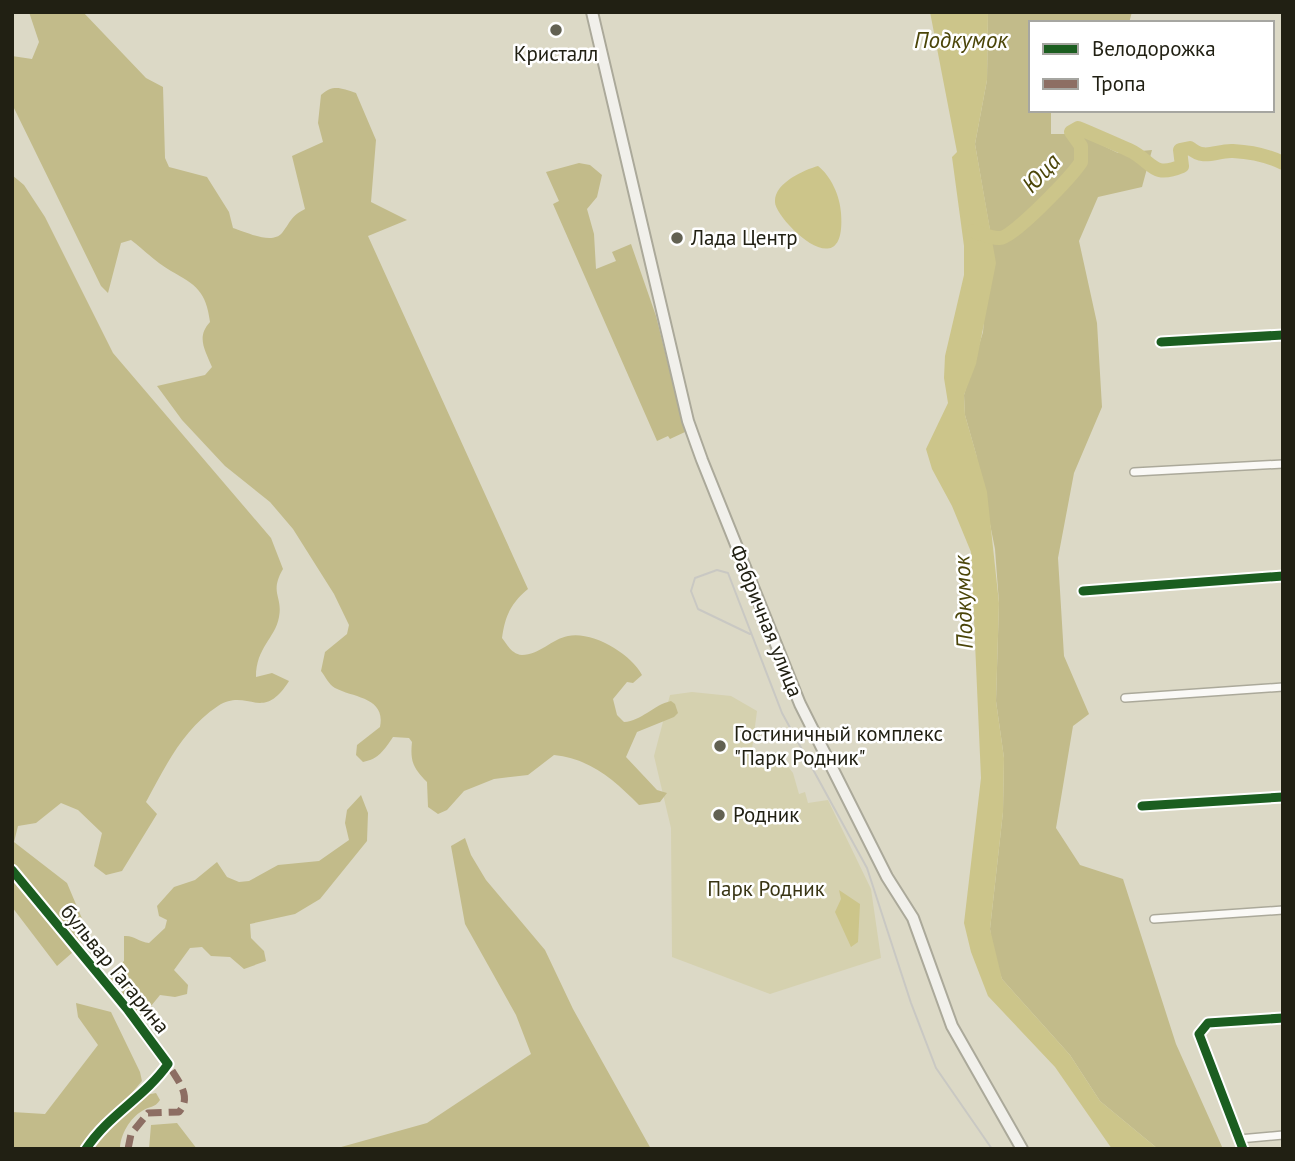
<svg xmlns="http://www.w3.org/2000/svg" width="1295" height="1161" font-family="'PT Sans',sans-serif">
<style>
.green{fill:#d5d1af}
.forest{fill:#c2bb8a}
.water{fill:#ccc58a}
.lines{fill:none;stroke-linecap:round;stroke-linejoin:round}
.river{stroke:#ccc58a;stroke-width:14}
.street-casing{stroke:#aba99a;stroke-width:10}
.secondary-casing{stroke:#aba99a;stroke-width:14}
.street{stroke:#faf9f6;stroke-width:7}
.secondary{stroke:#f1f0eb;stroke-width:10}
.tram{stroke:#c9c8c3;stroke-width:2}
.quiet{stroke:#8d6e63;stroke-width:7;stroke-dasharray:14 7;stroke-linecap:butt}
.cycleway-casing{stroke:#fff;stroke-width:13}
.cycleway{stroke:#1b5e20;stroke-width:9}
.poi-dot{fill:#626152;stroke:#fff;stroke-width:2.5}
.labels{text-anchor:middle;stroke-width:5;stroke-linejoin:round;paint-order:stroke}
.poi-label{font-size:21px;fill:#212013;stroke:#fff;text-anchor:start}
.street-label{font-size:21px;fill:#212013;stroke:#fff}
.park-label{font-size:21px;fill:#393514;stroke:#fff}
.water-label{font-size:23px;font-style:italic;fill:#4b4508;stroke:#fff}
</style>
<rect width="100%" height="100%" fill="#dcd9c6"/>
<path class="green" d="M692 692 731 696 757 711 751 757 783 760 793 773 799 794 805 792 808 803 828 800 871 889 881 958 770 994 672 957 671 828 654 756 670 695Z"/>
<path class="forest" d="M29 12H83L146 78 163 87 165 158 169 167 207 177 229 212 233 228C246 232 272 245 282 233 292 220 290 217 305 209L292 156 323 142 318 123 321 95C333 84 341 88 356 93L376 140 371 202 407 220 368 236 528 589C511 603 505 616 502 638 508 646 512 654 522 655 539 655 552 639 568 636 593 631 631 654 642 675L633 683 627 682 613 699 617 715 624 722C642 721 653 705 671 701L675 704 678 713 674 717 637 732 626 757 657 790 667 793 660 802 639 805C614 780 591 759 554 755L528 775 494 779 464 791 447 810 438 814 428 807 427 782C413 768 410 761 412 742L409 738 393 737C384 750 379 759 363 762L356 755 357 745 380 727C386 697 354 698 335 688 329 685 325 676 321 671L325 652 347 634 349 625 334 594 293 529 270 502 225 466 182 420 157 386 205 375 212 367C205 350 196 337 210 322 206 291 196 285 171 271 157 263 144 250 131 240L121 243 108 293 101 286 12 104V56L32 59 39 42Z
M988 12H1132L1129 23H1031V110H1051V134H1079L1118 153 1152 150 1142 187 1098 197 1079 241 1097 323 1102 407 1074 473 1058 558 1064 656 1089 714 1073 726 1056 828 1080 865 1123 879 1176 1044 1223 1149H1158L1100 1101 1070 1055 1002 979 994 955 990 929 1003 812 1004 758 996 701 999 603 995 549 976 454 965 415 964 395 983 332 991 236 975 144 987 80Z
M579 163 590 165 602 175 597 197 587 209 594 234 596 269 616 261 612 252 631 244 656 316 685 432 670 439 668 436 657 441 553 204 559 201 546 172Z
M12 175 24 185 45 217 113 353 271 538 283 569C269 593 283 596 279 617 275 639 256 647 256 677L272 673 289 681C262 724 248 687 218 706 183 729 165 767 146 802L157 814 122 871 106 875 94 866 102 833 78 810 61 803 36 823 18 826 14 842 67 883 86 928 81 945 57 966 12 907Z
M361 795 368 813 367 841 320 899 295 914 250 924 251 938 264 951 266 961 244 969 230 957 211 956 202 947 190 948 174 970 188 985 187 994 175 997 160 995 151 1006 135 1015 106 976 124 961V936C134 935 139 942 149 943L165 928 167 920 159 916 157 906 174 887 195 880 217 862 227 877 239 882 249 881 278 865 319 861 349 840 345 823 347 810Z
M465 838 471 855 486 880 545 950 573 1009 651 1149H334L427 1123 531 1054 516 1015 465 924 451 846Z
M76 1003 111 1012 140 1072 142 1081 119 1108 116 1119 119 1121 140 1096 156 1093 160 1100C155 1108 149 1106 142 1111 130 1118 120 1135 120 1149H12V1112L45 1114 98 1045 78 1017Z
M177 1123 197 1149H149L151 1125Z"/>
<path class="water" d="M930 12H988L987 80 975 144 996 263 976 364 964 395 965 415 987 492 999 603 996 701 1004 758 1003 812 990 929 1002 979 1070 1055 1100 1101 1158 1149H1112L1055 1067 988 996 971 952 964 923 981 778 971 552 952 506 932 469 926 449 948 403 944 378 945 356 964 275V246L952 157 957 152Z
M818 166C831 176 840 196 841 213 847 291 775 219 775 202 774 183 804 170 818 166Z
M839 890 860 904 858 942 851 947 835 912 841 899Z"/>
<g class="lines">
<path class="river" d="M973 231C980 233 992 239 1000 238 1013 238 1072 176 1081 162V146L1071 132 1078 128C1095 135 1113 143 1129 150 1153 161 1151 179 1182 166L1180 150 1190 148C1205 161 1216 150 1233 151 1250 152 1267 155 1283 163"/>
<g class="street-casing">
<path id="street" d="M1161 342 1283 335
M1134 472 1283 464
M1083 591 1283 576
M1125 698 1283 687
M1142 806 1283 797
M12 870 128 1010 168 1064C145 1097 108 1115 86 1149
M1154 919 1283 910
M1239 1139 1283 1135
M1243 1149 1199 1034 1208 1023 1283 1018"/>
</g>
<g class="secondary-casing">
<path id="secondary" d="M592 12 688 421 702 460 800 704 887 877 913 918 952 1026 1022 1149"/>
</g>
<use href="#street" class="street"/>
<use href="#secondary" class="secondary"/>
<path class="tram" d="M750 634 698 609 691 591 695 578 717 570 728 573 782 713 867 868 911 1003 936 1068 992 1149"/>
<path class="quiet" d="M128 1149 131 1134 148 1113 179 1112C193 1096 177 1080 168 1064"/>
<g class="cycleway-casing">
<path id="cycleway" d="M1161 342 1283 335
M1083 591 1283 576
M1142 806 1283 797
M12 870 128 1010 168 1064C145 1097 108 1115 86 1149
M1243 1149 1199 1034 1208 1023 1283 1018"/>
</g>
<use href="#cycleway" class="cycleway"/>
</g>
<g class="poi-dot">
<circle cx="556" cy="30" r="7"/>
<circle cx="677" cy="238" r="7"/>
<circle cx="720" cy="746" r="7"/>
<circle cx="719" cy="815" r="7"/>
</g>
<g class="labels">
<g class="poi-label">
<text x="556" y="61" text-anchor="middle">Кристалл</text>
<text x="691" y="245">Лада Центр</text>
<text x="734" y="741">Гостиничный комплекс<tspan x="734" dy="24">"Парк Родник"</tspan></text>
<text x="733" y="822">Родник</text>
</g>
<g class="street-label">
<text transform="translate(766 621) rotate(68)" y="7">Фабричная улица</text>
<text transform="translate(115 969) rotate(51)" y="7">бульвар Гагарина</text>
</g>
<g class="park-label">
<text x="766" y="896">Парк Родник</text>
</g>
<g class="water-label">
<text x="961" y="48">Подкумок</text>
<text transform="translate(1041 173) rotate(-47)" y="8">Юца</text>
<text transform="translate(963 602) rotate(-92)" y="8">Подкумок</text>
</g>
</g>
<rect width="1295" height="1161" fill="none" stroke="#212013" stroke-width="28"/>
<rect x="1029" y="21" width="245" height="91" fill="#ffffff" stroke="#a6a6a1" stroke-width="2"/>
<rect x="1043" y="44" width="35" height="10" fill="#1b5e20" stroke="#a6a6a1" stroke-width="2"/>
<text x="1092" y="56" font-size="21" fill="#212013">Велодорожка</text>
<rect x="1043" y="79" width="35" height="10" fill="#8d6e63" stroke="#a6a6a1" stroke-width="2"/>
<text x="1092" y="91" font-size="21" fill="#212013">Тропа</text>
</svg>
